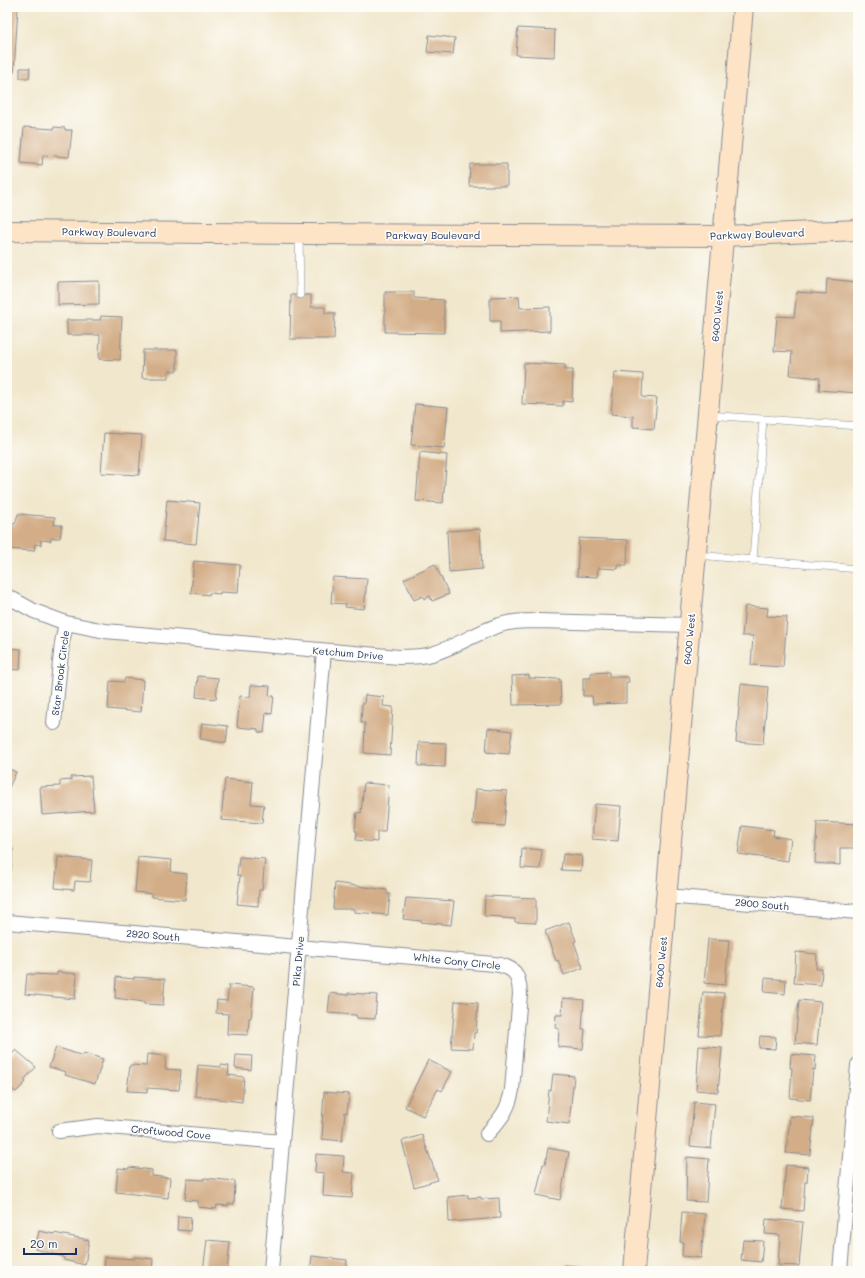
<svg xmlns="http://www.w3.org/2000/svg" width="865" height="1278" font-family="Mali,sans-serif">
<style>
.building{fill:#d3ad87}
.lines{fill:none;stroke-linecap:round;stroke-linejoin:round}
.lane-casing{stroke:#868b95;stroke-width:8}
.street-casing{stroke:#868b95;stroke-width:16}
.secondary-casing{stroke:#868b95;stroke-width:22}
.lane{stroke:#fff;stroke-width:7}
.street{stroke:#fff;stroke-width:14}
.secondary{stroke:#fee4c6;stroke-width:20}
.labels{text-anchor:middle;stroke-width:3.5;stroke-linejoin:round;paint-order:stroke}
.street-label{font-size:10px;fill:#1b2f5e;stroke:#fdfcf7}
</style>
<rect width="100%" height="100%" fill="#fdfcf7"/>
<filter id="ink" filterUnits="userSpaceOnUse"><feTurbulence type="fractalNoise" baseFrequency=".025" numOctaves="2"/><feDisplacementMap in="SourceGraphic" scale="8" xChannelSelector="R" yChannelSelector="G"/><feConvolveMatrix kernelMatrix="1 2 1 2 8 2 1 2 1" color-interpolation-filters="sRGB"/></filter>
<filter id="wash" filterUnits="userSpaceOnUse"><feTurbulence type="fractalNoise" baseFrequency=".012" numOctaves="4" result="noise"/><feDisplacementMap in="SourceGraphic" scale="16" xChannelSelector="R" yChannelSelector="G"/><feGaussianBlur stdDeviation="0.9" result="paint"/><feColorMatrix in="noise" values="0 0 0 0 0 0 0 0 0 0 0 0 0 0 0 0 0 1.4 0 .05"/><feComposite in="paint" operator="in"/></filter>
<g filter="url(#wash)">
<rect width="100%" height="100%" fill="#f1e7cc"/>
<g id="blocks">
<path class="building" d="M7 7H18L14 72 7 71Z
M518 28 555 30 554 57 516 55Z
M429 35 455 38 453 54 427 52Z
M20 68H30L29 78H20Z
M24 127 54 129V127L65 128V130H72L69 157 43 155 42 165 21 163Z
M470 164H507V186H469Z
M827 279 858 282V383L857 393 819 390 820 378 790 375 792 352 774 351 777 316 794 317 797 292 826 294Z
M99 281V304L58 305V282Z
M385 292H414V298L444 300V333L385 332Z
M291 295H311V307H325V313H335L334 339H290Z
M519 296 520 308 550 307V331L500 333V321H490V297Z
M101 316 122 317 120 360 99 359 100 335H67V320H100Z
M143 350H177V371H168V378H142Z
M524 363 565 365V370H573L572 402 563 401V406L522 404Z
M615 372 643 374 642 397 657 398 654 429 633 427V416L611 414Z
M415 404 448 407 444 448 411 445Z
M104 433 142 435 139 475 101 473Z
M420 452 447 455 443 503 416 501Z
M167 500 200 503 196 544 163 541Z
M18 514 55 517 54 525H62L60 538H51V541L41 540V545L35 544 34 551 7 549 8 524H15Z
M480 529 482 569 449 572 447 531Z
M579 538 628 540 627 565H618V569L598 568 597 577 577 576Z
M194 561 240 565 238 593 220 592V594L209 593V595L191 593Z
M435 564 449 594 432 601 430 596 424 599 423 596 414 600 404 579Z
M333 577 367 579 364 609 345 607 346 604 331 603Z
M745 606 768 608 767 616 787 617 783 667 751 665 753 636H742Z
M7 648 21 649 20 670 7 669Z
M609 672V677H628L629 682H626V703L593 704 592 696H583V678H591V673Z
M529 675V678L560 679 561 704 513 705 512 676Z
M198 676 218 678 216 699 196 697Z
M125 678 143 680 141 712 108 709 110 681 124 682Z
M741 684 768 687 763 744 736 742Z
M251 685 270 686 269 696H274L272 714 266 713 264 733 258 732V729L237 727 240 696 250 697Z
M365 695 384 697 383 706 393 707 390 755 364 753 365 723H361L362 704H364Z
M202 723 228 726 226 743 200 739Z
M488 728 512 731 509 754 486 752Z
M419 742 446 743 445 767 418 766Z
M7 768 16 772 7 792Z
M91 776 94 811 42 815 40 787 60 786V781L71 780V777Z
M225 779 253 782 251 804 264 805 262 823 221 820Z
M364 783 389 785 385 832H377V842L356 840 357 831H355L357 812 361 813Z
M476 789 507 791 504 826 473 824Z
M595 804 621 806 618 841 592 839Z
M817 822 858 824V848H840V865L815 863Z
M742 826 774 830 773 836 791 839 788 861 738 854Z
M7 848 13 849 11 871H7Z
M522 848 542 850 540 869 521 868Z
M563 854 582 856 581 871 561 870Z
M58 857 92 860 90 882 75 881 74 890 55 888Z
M138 857 172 860 171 872 187 874 185 900 152 897V894L135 892Z
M239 857 265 859 262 890H259L258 906 237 904 240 876 237 875Z
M335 883 387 890V894H390L388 915 354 912V909H333Z
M485 896 536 898V923L515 922V919L502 918V917L484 916Z
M406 898 454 901 451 925 421 922V921L403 919Z
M569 922 576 941 574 942 583 968 564 975 558 960 556 961 545 931Z
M708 939 729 940 725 985 704 983Z
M796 952 817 954 816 969H822L821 985 794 983Z
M57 972 77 974 75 999 25 994 27 974 57 975Z
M116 977 134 979V977L165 979 163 1005 144 1004V1002L115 998Z
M765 978 786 980 785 994 764 992Z
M229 985 254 987 251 1018H249L248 1035 227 1034 228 1014 216 1013 217 1000 227 1001Z
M703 992 724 993 720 1036 699 1035Z
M330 993 348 995V993L377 995 375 1019 357 1018 356 1015 328 1013Z
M563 998 584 1000 582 1029H585L583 1049 558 1047 559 1029 555 1028 556 1015H562Z
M799 1000 821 1002 817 1045 795 1043Z
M455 1001 478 1003 476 1033H474L473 1049 451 1048Z
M760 1036 776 1037 775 1049 759 1048Z
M699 1046 722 1048 718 1092 696 1090Z
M56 1047 83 1056 84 1053 103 1059 95 1084 65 1075 66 1072 49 1067Z
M16 1050 36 1067 24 1080 26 1082 16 1092 12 1089 7 1094V1059Z
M147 1054 166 1056 165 1069 181 1070 179 1090 147 1088V1092L127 1091 130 1065 146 1066Z
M791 1054 816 1056 815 1070 813 1069 810 1100 790 1098 792 1068H790Z
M236 1055 252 1056 251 1070 235 1068Z
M428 1060 452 1072 442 1091 438 1089 423 1116 405 1107Z
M198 1065 221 1067V1065L229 1066 228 1075 244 1077 242 1102 195 1096Z
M553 1074 574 1076 569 1124 546 1121 549 1090 551 1091Z
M324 1092 349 1094 347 1113 345 1112 342 1141 322 1139 323 1123H322Z
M694 1102 715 1104 711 1148 690 1146Z
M790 1116 814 1118 810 1155 786 1153Z
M422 1135 438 1180 414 1187 402 1141Z
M548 1148 569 1152 560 1200 536 1195 543 1164 545 1165Z
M316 1154 344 1156 343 1172 354 1173 352 1198 323 1196 324 1173 315 1172Z
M687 1157 709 1159 706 1202 686 1201Z
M786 1165 808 1167 807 1182H805L803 1211 782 1209Z
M129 1167 152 1170V1176L170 1178 168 1198 116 1192 118 1168 129 1169Z
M204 1178 235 1181 234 1204H228V1206L217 1205 216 1209 198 1207V1201L185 1200 187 1179 204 1180Z
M468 1195V1198L481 1197V1199L499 1198 500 1218 449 1222 448 1197Z
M682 1212 705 1214 701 1258 682 1256 683 1242H680Z
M178 1216 191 1217 190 1231 177 1230Z
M766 1219 803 1222 799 1266 778 1265 780 1235 765 1234Z
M39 1231 54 1234V1233L89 1240 85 1265 64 1260V1257L35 1249Z
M207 1240 230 1242 227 1271H203Z
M743 1240 763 1241 761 1262 741 1260Z
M312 1256 347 1260 346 1271H310Z
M105 1257 134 1259V1257L153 1259 152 1271H104Z
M565 1265 579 1266V1267L585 1268V1271H536V1266L565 1268Z"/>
</g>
</g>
<g filter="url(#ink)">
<use href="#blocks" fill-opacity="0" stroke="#868b95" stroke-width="1"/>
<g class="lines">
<g class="lane-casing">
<path id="lane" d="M299 236 300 295
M708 415 858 426
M697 555 858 569
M753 561 763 419"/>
</g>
<g class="street-casing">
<path id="street" d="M7 596 34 611 66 623 105 631 399 657C410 657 421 657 432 654 456 647 477 632 500 625 512 621 524 621 537 621L690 625
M54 723 62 643 66 623
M666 896 858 912
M7 922 494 964C515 967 519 974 520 994L512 1090C508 1111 501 1118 487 1134
M59 1131 98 1126 282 1142
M271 1271 324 651
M840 1271 858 1065"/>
</g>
<g class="secondary-casing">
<path id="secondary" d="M7 231 299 234 724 236 858 230
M634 1271 743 7"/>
</g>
<use href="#lane" class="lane"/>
<use href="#street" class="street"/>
<use href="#secondary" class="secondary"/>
</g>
</g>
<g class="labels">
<g class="street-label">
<text transform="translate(109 232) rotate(1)" y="4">Parkway Boulevard</text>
<text transform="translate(757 234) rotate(-2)" y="4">Parkway Boulevard</text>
<text x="433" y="239">Parkway Boulevard</text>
<text transform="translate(717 316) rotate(-85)" y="4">6400 West</text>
<text transform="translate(689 639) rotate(-85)" y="4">6400 West</text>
<text transform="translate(348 653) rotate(5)" y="4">Ketchum Drive</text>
<text transform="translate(60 673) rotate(-83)" y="4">Star Brook Circle</text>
<text transform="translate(762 904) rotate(5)" y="4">2900 South</text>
<text transform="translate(153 935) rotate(5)" y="4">2920 South</text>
<text transform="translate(298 961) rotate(-85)" y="4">Pika Drive</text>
<text transform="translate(457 961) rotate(6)" y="4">White Cony Circle</text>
<text transform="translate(661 962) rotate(-85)" y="4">6400 West</text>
<text transform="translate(171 1132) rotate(5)" y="4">Croftwood Cove</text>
</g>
</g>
<rect width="865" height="1278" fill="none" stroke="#fdfcf7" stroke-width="24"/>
<path d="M24 1248v6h52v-6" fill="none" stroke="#1b2f5e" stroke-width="2"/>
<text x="30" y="1248" font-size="12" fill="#1b2f5e" stroke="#fdfcf7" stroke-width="3" paint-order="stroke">20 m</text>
</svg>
